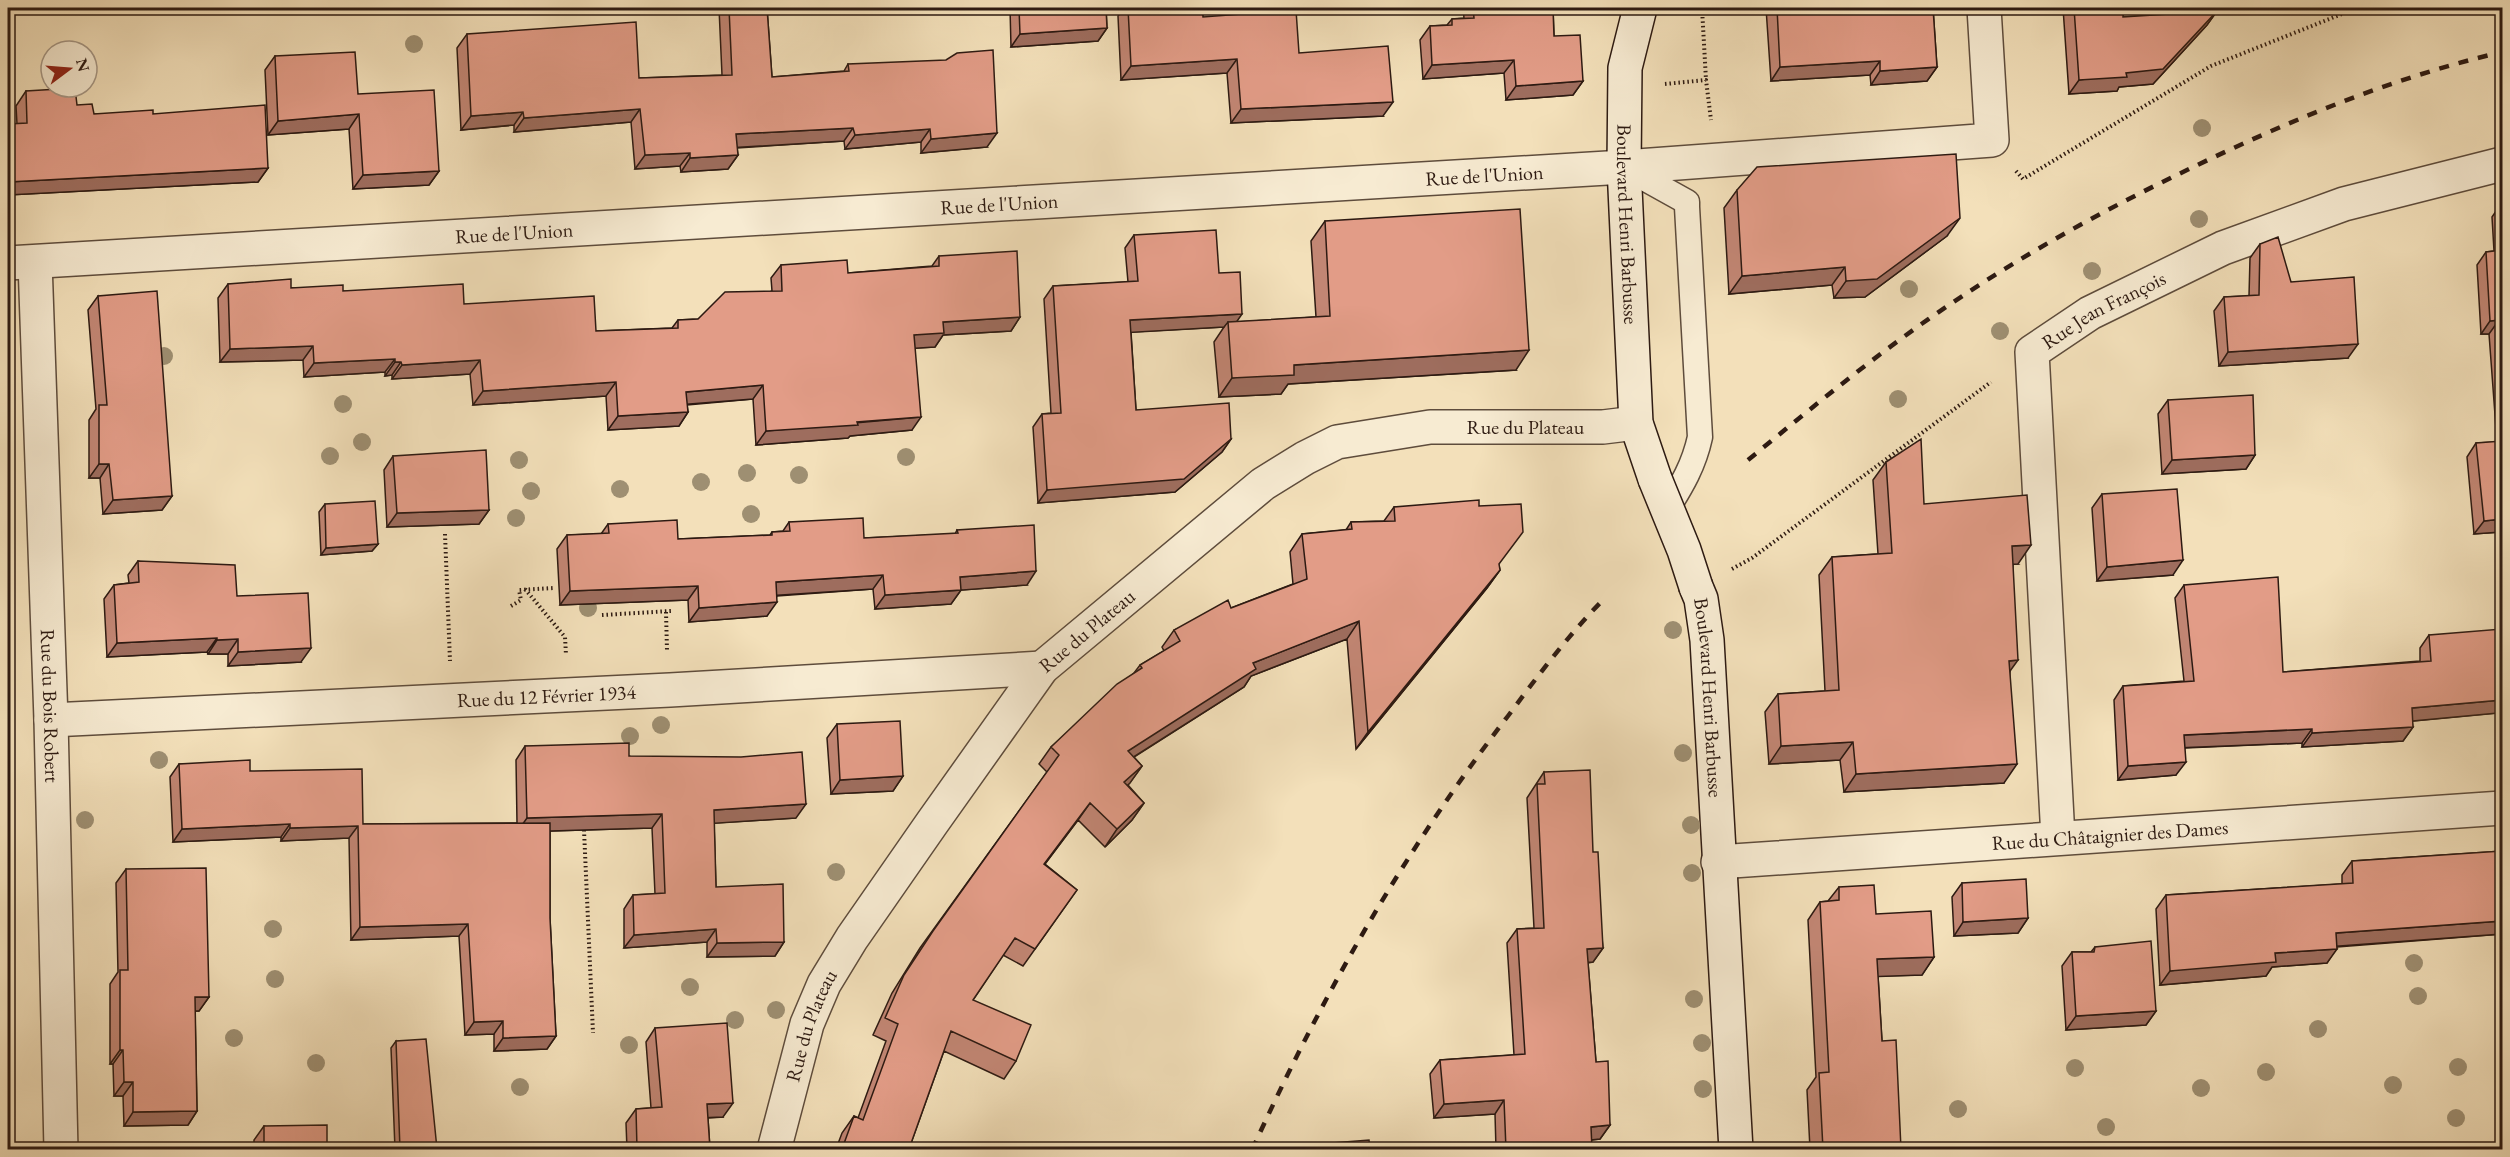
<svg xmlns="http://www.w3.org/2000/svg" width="2510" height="1157" font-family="'EB Garamond',serif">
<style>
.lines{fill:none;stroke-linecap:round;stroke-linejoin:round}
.service-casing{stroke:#5e4c3c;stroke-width:27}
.minor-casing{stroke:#5e4c3c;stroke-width:36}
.secondary-casing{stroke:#2d1a12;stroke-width:36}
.path{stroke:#2d1a12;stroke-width:4;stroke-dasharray:1.5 3;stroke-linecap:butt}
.service{stroke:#f7ebd2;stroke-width:24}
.minor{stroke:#f7ebd2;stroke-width:33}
.secondary{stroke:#f7ebd2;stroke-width:33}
.rail{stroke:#2d1a12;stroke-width:4.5;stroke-dasharray:10 10;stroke-linecap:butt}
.secondary-bridge-casing{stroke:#2d1a12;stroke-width:36;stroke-linecap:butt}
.secondary-bridge{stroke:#f7ebd2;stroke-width:33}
.tree{fill:#9e8f72}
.wall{fill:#c28674;stroke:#2d1a12;stroke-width:1.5}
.shaded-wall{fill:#9e6d5e;stroke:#2d1a12;stroke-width:1.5}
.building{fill:#e29c87;stroke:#2d1a12;stroke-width:1.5}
.labels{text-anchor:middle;stroke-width:4.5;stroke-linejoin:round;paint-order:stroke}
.street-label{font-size:20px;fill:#2d1a12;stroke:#f7ebd2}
</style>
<rect width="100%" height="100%" fill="#f3e0ba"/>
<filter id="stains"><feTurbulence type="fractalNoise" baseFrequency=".00333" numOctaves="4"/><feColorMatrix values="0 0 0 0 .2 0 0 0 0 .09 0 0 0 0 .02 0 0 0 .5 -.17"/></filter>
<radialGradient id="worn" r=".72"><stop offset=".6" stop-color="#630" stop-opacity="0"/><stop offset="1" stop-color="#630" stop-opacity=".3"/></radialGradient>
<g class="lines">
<g class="service-casing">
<path id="service" d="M1624 167 1687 202V207L1700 437C1694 465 1682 485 1667 509"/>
</g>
<g class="minor-casing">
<g id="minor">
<path id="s1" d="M35 262 51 720 61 1150"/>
<path id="s2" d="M8 263 1624 167 1992 140 1984 8"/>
<path id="s3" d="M51 720 670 690 1042 668"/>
<path id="s4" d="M2058 838 2032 352 2090 313 2223 248 2344 204 2502 164"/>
<path id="s5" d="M1718 862 2502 808"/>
<path id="s6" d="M774 1150 807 1024 824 984 852 938 932 823 1042 668 1263 484 1305 458 1337 442 1430 427H1603L1636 423"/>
</g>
</g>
<g class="secondary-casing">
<g id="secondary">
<path id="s7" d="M1640 8 1625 68 1624 167 1636 423 1655 479"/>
<path id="s8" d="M1696 587 1701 599 1707 640 1736 1150"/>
</g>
</g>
<path class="path" d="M1702 8 1706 80
M1665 84 1706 80 1711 120
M2016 171 2023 179 2211 66 2357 8
M445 534 450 661
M1732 569 1752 558 1991 382
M525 589 565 637 566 655
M511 606 521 600 519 590 554 588
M666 612 667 650
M602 615 671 611
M584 830 593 1033"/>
<use href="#service" class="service"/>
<use href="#minor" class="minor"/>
<use href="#secondary" class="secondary"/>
<path class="rail" d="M1748 460C1814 406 1879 352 1949 305 2024 254 2104 210 2185 171 2288 121 2391 78 2502 52
M1252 1150C1323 994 1404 851 1508 716 1537 677 1566 638 1600 603"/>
<g class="secondary-bridge-casing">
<path id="secondary-bridge" d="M1655 479 1684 550 1696 587"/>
</g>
<use href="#secondary-bridge" class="secondary-bridge"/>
</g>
<g class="tree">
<circle cx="414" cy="44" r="9"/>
<circle cx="2202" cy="128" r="9"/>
<circle cx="2199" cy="219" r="9"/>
<circle cx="2092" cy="271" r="9"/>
<circle cx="1909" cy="289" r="9"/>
<circle cx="2000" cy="331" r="9"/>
<circle cx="164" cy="356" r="9"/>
<circle cx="1898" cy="399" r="9"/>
<circle cx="343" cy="404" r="9"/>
<circle cx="362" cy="442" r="9"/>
<circle cx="330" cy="456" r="9"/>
<circle cx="906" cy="457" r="9"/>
<circle cx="519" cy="460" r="9"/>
<circle cx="747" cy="473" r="9"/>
<circle cx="799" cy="475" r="9"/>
<circle cx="701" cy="482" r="9"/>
<circle cx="620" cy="489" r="9"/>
<circle cx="531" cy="491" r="9"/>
<circle cx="751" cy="514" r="9"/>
<circle cx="516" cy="518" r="9"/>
<circle cx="588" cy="608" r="9"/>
<circle cx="1673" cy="630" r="9"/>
<circle cx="661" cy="725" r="9"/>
<circle cx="630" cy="736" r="9"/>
<circle cx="1683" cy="753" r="9"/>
<circle cx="159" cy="760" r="9"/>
<circle cx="85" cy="820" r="9"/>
<circle cx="1691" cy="825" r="9"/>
<circle cx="836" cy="872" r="9"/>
<circle cx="1692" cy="873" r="9"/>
<circle cx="273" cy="929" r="9"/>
<circle cx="2414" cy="963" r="9"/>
<circle cx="275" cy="979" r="9"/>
<circle cx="690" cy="987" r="9"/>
<circle cx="2418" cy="996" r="9"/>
<circle cx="1694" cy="999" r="9"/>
<circle cx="776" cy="1010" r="9"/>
<circle cx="735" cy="1020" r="9"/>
<circle cx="2318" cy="1029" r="9"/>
<circle cx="234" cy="1038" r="9"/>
<circle cx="1702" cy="1043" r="9"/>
<circle cx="629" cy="1045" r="9"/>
<circle cx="316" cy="1063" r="9"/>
<circle cx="2458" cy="1067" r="9"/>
<circle cx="2075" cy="1068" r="9"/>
<circle cx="2266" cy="1072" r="9"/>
<circle cx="2393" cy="1085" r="9"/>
<circle cx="520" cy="1087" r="9"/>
<circle cx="2201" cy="1088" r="9"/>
<circle cx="1703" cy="1089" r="9"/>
<circle cx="1958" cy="1109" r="9"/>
<circle cx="2456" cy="1118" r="9"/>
<circle cx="2106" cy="1127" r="9"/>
</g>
<path class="wall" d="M719 8H767L772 77 844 71 848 64 987 147 921 153V142L845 149 844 141 737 148 738 155 728 169 681 172 680 166 635 169 631 122 514 132V125L461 130 457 48 467 34 639 78 722 75Z
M1010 8H1106L1107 28 1098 41 1011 47Z
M1124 8H1202L1203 17 1299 53 1383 116 1231 123 1227 73 1121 80 1118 16Z
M1463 8H1553L1554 36 1583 81 1573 95 1506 100 1504 73 1423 79 1420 40 1430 26 1447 25 1452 19 1464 18Z
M1766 8H1933L1937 67 1927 81 1871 85 1870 75 1771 81Z
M2063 8H2123V17L2217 11 2207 25 2153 84 2119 87 2117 91 2069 94Z
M275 56 358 94 439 171 429 185 353 189 349 129 268 135 265 70Z
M26 91 94 114H153L268 168 258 182 8 195V124H17L16 106Z
M1737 190 1947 236 1865 297 1834 298 1832 285 1729 294 1724 208Z
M2502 193V548L2501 532 2474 534 2467 457 2476 443 2497 442 2489 334H2481L2477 265 2486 252 2494 251 2492 217 2501 204V196Z
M1325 221 1516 370 1288 384 1281 394 1219 397 1214 342 1224 327 1131 332 1136 410 1231 439 1222 452 1175 492 1038 503 1033 427 1042 414 1051 413 1044 299 1053 286 1128 282 1125 248 1134 235 1219 273 1237 322 1316 317 1311 241Z
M2260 244 2291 282 2348 358 2219 366 2214 311 2224 297 2249 296 2250 258Z
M939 256 1020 317 1011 331 943 335 935 347 915 348 912 430 850 436 848 438 756 445 753 399 687 405 688 412 679 426 608 430 606 396 473 405 470 374 392 379V375L385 376V372L304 377 303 360 220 362 218 298 228 284 343 291 464 304 596 331 672 328 678 320 698 319 772 291 771 278 781 265 848 273 932 266Z
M98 296 172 496 162 510 103 514 100 478H89V420L96 409 88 310Z
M2168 400 2255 455 2246 469 2162 474 2158 414Z
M393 456 489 510 479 524 387 527 384 470Z
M1886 462 1924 504 2018 564H2013L2010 671 2004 783 1844 792 1840 760 1769 764 1765 712 1778 694 1825 691 1819 575 1832 557 1878 554 1873 480Z
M2102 494 2173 575 2097 581 2092 508Z
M325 504 378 544 372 551 321 555 319 512Z
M1479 506 1499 565 1500 570 1487 588 1356 749 1347 639 1251 676 1244 687 1134 757 1142 766 1128 785 1144 803 1132 820 1105 847 1078 820 1045 864 1077 890 1023 966 1003 955 973 1000 1016 1061 1004 1079 944 1051 909 1149H836L842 1133 854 1116 858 1118 886 1041 873 1035 892 993 920 948 1047 772 1039 764 1051 747 1134 673 1140 665 1164 651 1162 647 1174 630 1293 584 1290 552 1302 534 1346 530 1351 522 1384 521 1394 507Z
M789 522 864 538 955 534 957 530 1027 585 961 590 951 604 875 609 873 589 777 596 767 616 689 622 688 600 560 605 557 549 567 535 601 534 608 524 678 539 770 535 772 532 783 531Z
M138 561 237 596 301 662 228 666V654H208L207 652 107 657 104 599 114 585 129 583 128 575Z
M2184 585 2283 672 2420 661V648L2429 635 2498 713 2412 721 2413 727 2403 741 2302 747V743L2185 748 2176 775 2118 780 2114 700 2123 686 2184 681 2175 598Z
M837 724 903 776 893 791 831 794 827 738Z
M525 746 629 756 796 818 714 823 716 887 784 942 775 956 707 957V942L624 948V909L633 895 655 894 652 828 550 831V918L556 1036 547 1049 494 1051V1034L465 1035 459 936 351 940 349 838 281 841V837L173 842 170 777 179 764 250 771 363 824 517 823 516 760Z
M1544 772 1593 852 1603 948 1593 962 1588 963 1596 1062 1610 1125 1600 1139 1591 1140 1592 1149H1496L1495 1114 1434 1118 1430 1074 1440 1060 1514 1055 1507 943 1517 929 1534 928 1527 798Z
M2502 851V934L2337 947 2327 963 2272 967 2266 976 2160 985 2156 909 2166 895 2342 884V875L2352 861Z
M126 869 209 997 199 1011H195L197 1111 188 1125 124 1126 123 1096H114L113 1064H110V984L118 972 116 883Z
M1962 883 2028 918 2018 933 1954 936 1952 897Z
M1839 887 1934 957 1922 975 1878 976 1882 1041 1901 1149H1810L1807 1090 1816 1077 1808 920 1820 902 1828 901Z
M2095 947 2156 1011 2146 1025 2066 1030 2062 966 2072 952H2091Z
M655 1028 723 1117 708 1118 710 1149H627L626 1123 636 1109 651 1108 646 1042Z
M396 1041 437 1149H395L391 1048Z
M264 1126 327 1149H254V1140Z"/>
<path class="shaded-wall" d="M2217 11 2207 25 2153 84 2119 87 2117 91 2069 94 2079 80 2126 73Z
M1107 28 1098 41 1011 47 1020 34Z
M1237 59 1227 73 1121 80 1131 66Z
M1514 60 1504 73 1423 79 1432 65Z
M1880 61 1870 75 1771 81 1780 67Z
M1937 67 1927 81 1871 85 1880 71Z
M1583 81 1573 95 1506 100 1516 86Z
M1393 102 1383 116 1231 123 1241 109Z
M640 109 631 122 514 132 524 118Z
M523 112 514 125 461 130 471 116Z
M359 114 349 129 268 135 278 121Z
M853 128 844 141 727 148 736 134Z
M930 129 921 142 845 149 855 135Z
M997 133 987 147 921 153 931 139Z
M690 153 680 166 635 169 645 155Z
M738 155 728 169 681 172 690 158Z
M268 168 258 182 8 195V182Z
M439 171 429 185 353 189 363 175Z
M1960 218 1947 236 1865 297 1834 298 1846 281Z
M1845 267 1832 285 1729 294 1742 276Z
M1242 314 1233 327 1228 322 1224 327 1121 333 1130 320Z
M1020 317 1011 331 943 335 935 347 904 349 914 335 943 322Z
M2499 320 2489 334H2481L2490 321Z
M2358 344 2348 358 2219 366 2228 352Z
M313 346 303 360 220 362 230 349Z
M1529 350 1516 370 1288 384 1281 394 1219 397 1232 378 1294 365Z
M395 359 385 372 304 377 314 363Z
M480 360 470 374 392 379 402 365Z
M395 362H401L392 375 385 376Z
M616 382 606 396 473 405 483 391Z
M763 385 753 399 677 405 686 392Z
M688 412 679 426 608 430 618 416Z
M921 417 912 430 850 436 848 438 756 445 766 431Z
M1231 439 1222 452 1175 492 1038 503 1047 490Z
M2255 455 2246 469 2162 474 2172 460Z
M99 464H109L100 478H89Z
M172 496 162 510 103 514 113 500Z
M489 510 479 524 387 527 397 513Z
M2502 519V530L2501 532 2474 534 2484 521Z
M378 544 372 551 321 555 326 548Z
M2031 545 2018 564 1999 565 2012 546Z
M2183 560 2173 575 2097 581 2107 567Z
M1500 570 1487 588 1356 749 1368 732Z
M1036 571 1027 585 950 591 960 577Z
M883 575 873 589 766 596 776 582Z
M698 586 688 600 560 605 570 591Z
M961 590 951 604 875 609 885 595Z
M777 602 767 616 689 622 699 608Z
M1359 621 1347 639 1251 676 1244 687 1116 768 1128 751 1253 663Z
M217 638 207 652 107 657 117 643Z
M238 639 228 654H208L217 640Z
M311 648 301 662 228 666 238 652Z
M2018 660 2005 678 2009 661Z
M2502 700V707L2498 713 2402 722 2412 708Z
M2413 727 2403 741 2302 747 2312 733Z
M2312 729 2302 743 2175 748 2184 735Z
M1853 742 1840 760 1769 764 1781 746Z
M2186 762 2176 775 2118 780 2128 766Z
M2017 764 2004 783 1844 792 1856 774Z
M1142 766 1130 783 1112 799 1124 782Z
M903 776 893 791 831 794 840 780Z
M1090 803 1078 820 1032 881 1044 864Z
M1144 803 1132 820 1105 847 1117 829Z
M806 804 796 818 704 824 714 810Z
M662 814 652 828 517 832 527 818Z
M290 824 281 837 173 842 182 829Z
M358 826 349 838 281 841 290 828Z
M2028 918 2018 933 1954 936 1963 922Z
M2502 921V934L2326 947 2336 933Z
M468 924 459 936 351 940 360 927Z
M716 929 707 942 624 948 634 935Z
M784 942 775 956 707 957 717 943Z
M1603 948 1593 962 1577 963 1587 949Z
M2337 949 2327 963 2272 967 2266 976 2160 985 2170 971 2275 953Z
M1934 957 1922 975 1865 977 1877 959Z
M195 997H209L199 1011H185Z
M2156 1011 2146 1025 2066 1030 2076 1016Z
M503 1021 494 1034 465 1035 474 1022Z
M556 1036 547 1049 494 1051 503 1038Z
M120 1050H123L113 1064H110Z
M124 1082H133L123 1096H114Z
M1504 1100 1495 1114 1434 1118 1444 1104Z
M733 1103 723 1117 697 1118 707 1104Z
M197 1111 188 1125 124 1126 133 1112Z
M1610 1125 1600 1139 1581 1141 1591 1127Z"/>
<path class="building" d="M729 8H767L772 77 849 71 848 64 946 60 957 53 993 50 997 133 931 139 930 129 855 135 853 128 736 134 738 155 690 158V153L645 155 640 109 524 118 523 112 471 116 467 34 636 22 639 78 732 75Z
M1019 8H1106L1107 28 1020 34Z
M1128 8H1202L1203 17 1296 10 1299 53 1388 46 1393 102 1241 109 1237 59 1131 66Z
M1473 8H1553L1554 36 1580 35 1583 81 1516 86 1514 60 1432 65 1430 26 1452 25V19L1474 18Z
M1777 8H1933L1937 67 1880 71V61L1780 67Z
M2074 8H2123V17L2217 11 2163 69 2126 73 2127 77 2079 80Z
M355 52 358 94 434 90 439 171 363 175 359 114 278 121 275 56Z
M75 88 77 105 92 104 94 114 153 110V114L265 105 268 168 8 182V124L27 123 26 91Z
M1956 154 1960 218 1877 279 1846 281 1845 267 1742 276 1737 190 1757 167Z
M1520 209 1529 350 1294 365V375L1232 378 1228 322 1330 316 1325 221Z
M1216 230 1219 273 1240 272 1242 314 1130 320 1136 410 1229 403 1231 439 1184 479 1047 490 1042 414 1061 413 1053 286 1138 281 1134 235Z
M2278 237 2291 282 2354 277 2358 344 2228 352 2224 297 2259 295 2260 244Z
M2502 250V372L2499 320 2490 321 2486 252Z
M1017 251 1020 317 943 322 944 333 914 335 921 417 857 422 858 425 766 431 763 385 686 392 688 412 618 416 616 382 483 391 480 360 402 365 401 362H395V359L314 363 313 346 230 349 228 284 291 279V288L343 285V291L463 284 464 304 594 296 596 331 678 328V320L698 319 725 292 782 291 781 265 847 260 848 273 939 266V256Z
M157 291 172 496 113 500 109 464H99V405H107L98 296Z
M2253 395 2255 455 2172 460 2168 400Z
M1921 439 1924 504 2027 495 2031 545 2012 546 2018 660 2009 661 2017 764 1856 774 1853 742 1781 746 1778 694 1839 690 1832 557 1892 553 1886 462Z
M2502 441V519L2484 521 2476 443Z
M486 450 489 510 397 513 393 456Z
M2177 489 2183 560 2107 567 2102 494Z
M1479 500V506L1521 504 1523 532 1499 564 1500 570 1368 732 1359 621 1253 663 1256 669 1128 751 1142 766 1124 782 1144 803 1117 829 1090 803 1044 864 1077 890 1035 949 1015 938 973 1000 1031 1025 1016 1061 951 1031 909 1149H842L854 1116 863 1120 898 1024 885 1018 904 975 933 931 1059 755 1051 747 1117 684 1142 668 1140 665 1180 641 1174 630 1228 600 1231 608 1307 579 1302 534 1352 529 1351 522 1395 521 1394 507Z
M375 501 378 544 326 548 325 504Z
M863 518 864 538 958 533 957 530 1034 525 1036 571 960 577 961 590 885 595 883 575 776 582 777 602 699 608 698 586 570 591 567 535 609 533 608 524 677 520 678 539 772 535V532L790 531 789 522Z
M138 561 235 565 237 596 308 593 311 648 238 652V639L217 640V638L117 643 114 585 139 582Z
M2278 577 2283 672 2431 661 2429 635 2502 629V700L2412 708 2413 727 2312 733V729L2184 735 2186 762 2128 766 2123 686 2194 681 2184 585Z
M900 721 903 776 840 780 837 724Z
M629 743V756L741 757 802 752 806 804 714 810 716 887 783 884 784 942 717 943 716 929 634 935 633 895 665 893 662 814 527 818 525 746Z
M250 760V771L362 769 363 824 550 823V918L556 1036 503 1038V1021L474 1022 468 924 360 927 358 826 290 828V824L182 829 179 764Z
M1590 770 1593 852H1598L1603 948 1587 949 1596 1062 1608 1061 1610 1125 1591 1127 1592 1149H1506L1504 1100 1444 1104 1440 1060 1525 1054 1517 929 1544 928 1537 784H1545L1544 772Z
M2502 851V921L2336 933 2337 949 2275 953 2276 962 2170 971 2166 895 2353 883 2352 861Z
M206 868 209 997H195L197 1111 133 1112V1082H124L123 1050H120V970H128L126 869Z
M2026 879 2028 918 1963 922 1962 883Z
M1874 885 1876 914 1931 911 1934 957 1877 959 1882 1041 1896 1040 1901 1149H1823L1819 1073 1829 1072 1820 902 1839 900V887Z
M2151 941 2156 1011 2076 1016 2072 952H2094L2095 947Z
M727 1023 733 1103 707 1104 710 1149H637L636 1109 662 1107 655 1028Z
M426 1039 437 1149H400L396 1041Z
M327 1125V1149H264V1126Z
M1369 1140 1370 1149H1320V1144Z"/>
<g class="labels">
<g class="street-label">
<text dy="7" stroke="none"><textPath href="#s2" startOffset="1479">Rue de l'Union</textPath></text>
<text dy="7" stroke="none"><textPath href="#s2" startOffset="993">Rue de l'Union</textPath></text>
<text dy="7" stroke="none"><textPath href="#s7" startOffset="218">Boulevard Henri Barbusse</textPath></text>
<text dy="7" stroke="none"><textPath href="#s2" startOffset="507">Rue de l'Union</textPath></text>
<text dy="7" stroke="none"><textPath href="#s4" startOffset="570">Rue Jean François</textPath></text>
<text dy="7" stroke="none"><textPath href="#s6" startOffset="1120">Rue du Plateau</textPath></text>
<text dy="7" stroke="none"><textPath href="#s6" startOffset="616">Rue du Plateau</textPath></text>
<text dy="7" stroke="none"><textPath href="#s3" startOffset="496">Rue du 12 Février 1934</textPath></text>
<text dy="7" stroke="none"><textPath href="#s8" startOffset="112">Boulevard Henri Barbusse</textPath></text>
<text dy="7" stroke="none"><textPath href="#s1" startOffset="444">Rue du Bois Robert</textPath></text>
<text dy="7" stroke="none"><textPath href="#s5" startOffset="393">Rue du Châtaignier des Dames</textPath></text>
<text dy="7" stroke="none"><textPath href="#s6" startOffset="130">Rue du Plateau</textPath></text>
</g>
</g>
<rect width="2510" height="1157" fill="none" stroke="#f3e0ba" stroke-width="30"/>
<rect x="9" y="9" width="2492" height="1139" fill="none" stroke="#2d1a12" stroke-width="3"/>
<rect x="15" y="15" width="2480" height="1127" fill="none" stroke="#2d1a12" stroke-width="1.5"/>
<g transform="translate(69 69) rotate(74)"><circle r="28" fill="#f7ebd2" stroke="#a69785" stroke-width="1.5"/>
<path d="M0-4.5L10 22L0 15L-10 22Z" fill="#8f2418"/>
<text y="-9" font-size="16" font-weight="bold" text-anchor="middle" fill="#2d1a12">N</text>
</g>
<rect width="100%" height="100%" filter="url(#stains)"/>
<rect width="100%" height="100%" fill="url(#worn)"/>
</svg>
